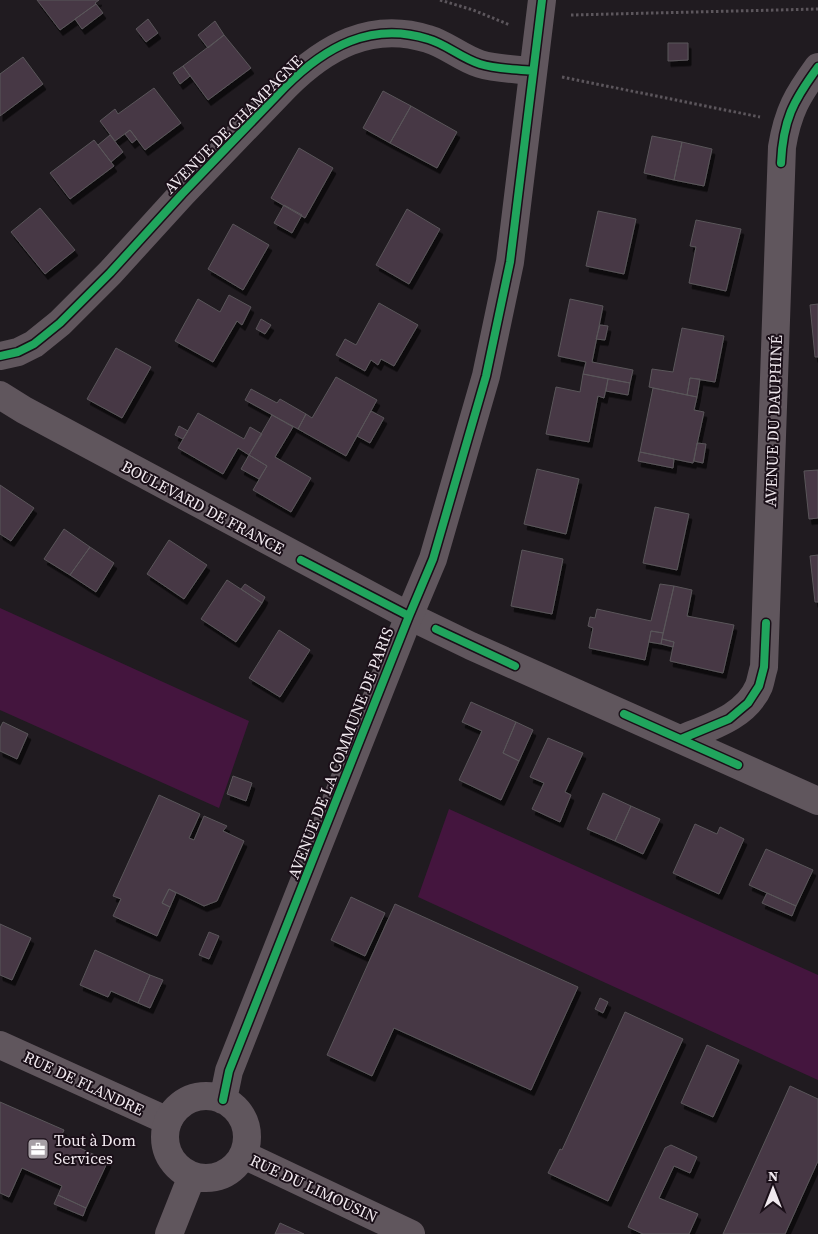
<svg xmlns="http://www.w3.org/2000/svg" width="818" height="1234" font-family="'Source Serif 4',serif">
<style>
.green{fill:#44153e}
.building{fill:#463744;stroke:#5a565a;filter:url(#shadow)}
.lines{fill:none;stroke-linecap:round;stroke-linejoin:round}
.path{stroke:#5c565c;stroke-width:3;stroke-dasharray:2.5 2.5;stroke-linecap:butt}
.minor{stroke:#60565d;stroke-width:28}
.tertiary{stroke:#60565d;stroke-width:28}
.cycleway-casing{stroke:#1a0f18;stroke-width:11}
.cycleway{stroke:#20a55d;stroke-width:8}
.labels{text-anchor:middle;stroke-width:4;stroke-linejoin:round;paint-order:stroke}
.street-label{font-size:16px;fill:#f0e8ee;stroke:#1a0f18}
.poi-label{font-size:16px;fill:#f0e8ee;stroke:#1a0f18;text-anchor:start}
</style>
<defs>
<filter id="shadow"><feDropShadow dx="3" dy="5.5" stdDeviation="0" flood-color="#0009"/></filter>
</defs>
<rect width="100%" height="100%" fill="#201b20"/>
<path class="green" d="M0 608 249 721 219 808 0 710Z
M449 809 818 975V1080L418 897Z"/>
<path class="building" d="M37 0H99L95 3 96 4 60 30Z
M96 4 103 13 82 29 75 19Z
M148 19 158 33 146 42 136 29Z
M215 21 224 35 208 48 198 35Z
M224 35 251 68 208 100 183 66Z
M668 43H688V60L668 61Z
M23 57 43 84 0 116V74Z
M183 66 190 76 180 84 173 73Z
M154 88 181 123 145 150 130 130 115 141 100 121 115 109 118 114Z
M383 91 411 106 390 143 363 128Z
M411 106 457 132 437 168 390 143Z
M130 130 137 139 132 143 125 134Z
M110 135 123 152 111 162 98 145Z
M652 136 682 142 674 180 644 173Z
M94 140 114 166 70 199 50 173Z
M682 142 712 149 704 186 674 180Z
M299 148 333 168 305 218 271 198Z
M284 205 302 215 292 233 274 223Z
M40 208 75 250 45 274 11 232Z
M407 209 440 229 409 284 376 265Z
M598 211 636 219 624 274 586 266Z
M696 220 741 229 726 291 689 283 696 247 690 246Z
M233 224 269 245 243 290 208 269Z
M229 295 251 307 242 325 237 321 213 362 175 341 198 299 220 312Z
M570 299 603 306 592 362 633 370 630 383 583 374 586 362 558 356Z
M379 303 418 325 394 366 381 359 378 365 371 360 365 371 336 355 345 339 356 345Z
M818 304V357H815L810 305Z
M261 319 271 325 265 334 256 329Z
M600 325 608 326 605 340 596 339Z
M682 328 724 336 715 382 690 378 687 395 649 387 652 369 673 372Z
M116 348 151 367 122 418 87 399Z
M583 374 608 379 604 398 598 396 589 442 546 434 556 387 580 392Z
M336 377 377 400 346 456 298 429 306 414 312 418Z
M690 378 700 379 697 397 687 395Z
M608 379 630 383 628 395 606 391Z
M653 388 697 397 694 410 704 412 693 463 640 452Z
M251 389 277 403 280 399 306 414 298 429 245 400Z
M371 411 384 418 370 443 357 436Z
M198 413 244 439 250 427 262 434 249 455 238 448 223 474 178 448Z
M272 415 293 427 275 457 311 478 291 512 253 490 267 466 249 455Z
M179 426 188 431 183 439 175 435Z
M697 443 706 444 703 463 694 461Z
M640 452 674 459 673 468 638 461Z
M249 455 267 466 259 479 241 469Z
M537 469 579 479 566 534 524 524Z
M818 470V518L809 519 804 471Z
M0 485 34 508 11 541 0 534Z
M655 507 689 514 677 570 643 563Z
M64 529 90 547 70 575 44 559Z
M169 540 207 565 184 599 147 574Z
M90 547 114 563 96 592 70 575Z
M522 550 563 559 552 614 511 606Z
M818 555V602H815L810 556Z
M227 580 262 603 236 642 201 619Z
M245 584 265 597 262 603 241 589Z
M660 584 674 586 663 633 651 631 645 660 589 648 593 628 588 626 590 617 595 618 597 609 651 621Z
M674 586 692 590 687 616 734 625 723 673 670 661 674 642 662 639Z
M279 630 310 650 280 697 249 678Z
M651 631 663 633 661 644 649 642Z
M662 639 674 642 673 647 661 644Z
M471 702 516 722 503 753 519 761 501 800 459 780 482 731 462 722Z
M3 722 28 734 17 759 0 751V728Z
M516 722 533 730 519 761 503 753Z
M548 738 583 753 565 792 571 795 560 822 532 809 544 783 530 777Z
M233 776 252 783 246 801 227 794Z
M603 793 631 806 615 841 587 829Z
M159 795 200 814 189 838 194 840 204 816 227 826 223 831 244 841 217 901 204 906 169 889 162 903 170 907 157 936 113 916 121 899 113 896Z
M631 806 660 819 643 854 615 841Z
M695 824 717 834 720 827 744 839 719 894 673 873Z
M766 849 813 870 796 906 749 885Z
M169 889 176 893 170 907 162 903Z
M767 893 796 906 792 916 762 903Z
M351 897 385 913 365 956 331 940Z
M395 904 578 987 531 1090 394 1028 372 1076 327 1055Z
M0 924 31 938 12 980 0 975Z
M209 932 219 936 209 959 199 955Z
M95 950 150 975 138 1003 111 991 108 997 80 985Z
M150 975 163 980 150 1008 138 1003Z
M600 998 608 1002 603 1013 595 1009Z
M625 1012 683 1039 608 1201 548 1173 560 1149 562 1150Z
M707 1045 739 1060 713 1117 681 1103Z
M790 1086 818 1099V1161L785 1234H723Z
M0 1102 64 1130 60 1139 108 1161 86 1208 58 1195 62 1186 22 1168 9 1197 0 1193Z
M671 1145 697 1157 690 1173 674 1166 659 1198 698 1214 689 1234H643L628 1227 665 1148Z
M58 1195 86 1208 83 1216 54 1204Z
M280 1223 304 1234H275Z"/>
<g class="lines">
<path class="path" d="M440 0 473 10 510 25
M571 15 818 9
M562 77 760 117"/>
<path class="minor" d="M0 356 18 352 34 344 60 323 110 273 182 194 285 87C325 47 371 21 428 39 446 44 461 58 480 64 496 69 515 69 532 71
M0 395 24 410 409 616 471 646 818 801
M681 739C710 727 746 717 759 686 761 680 762 673 764 667L782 147C788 111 797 96 818 67
M0 1045 168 1121
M244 1155 411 1234"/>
<path class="tertiary" d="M165 1137a41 41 0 1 1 82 0a41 41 0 1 1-82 0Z
M223 1100 229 1071 409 616 433 559 486 376 510 262 542 0
M169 1234 192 1176"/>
<g class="cycleway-casing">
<path id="cycleway" d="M781 163C783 120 793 101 818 67
M0 356 18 352 34 344 60 323 110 273 182 194 285 87C325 47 371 21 428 39 446 44 461 58 480 64 496 69 515 69 532 71
M301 560 409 616
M436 629 515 666
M624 714 738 765
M681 739 729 719 748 703 759 686 764 667 766 623
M223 1100 229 1071 409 616 433 559 486 376 510 262 542 0"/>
</g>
<use href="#cycleway" class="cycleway"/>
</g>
<defs>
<g id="office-square" transform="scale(1.125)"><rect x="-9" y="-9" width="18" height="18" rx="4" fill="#a7a0a6" stroke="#1a0f18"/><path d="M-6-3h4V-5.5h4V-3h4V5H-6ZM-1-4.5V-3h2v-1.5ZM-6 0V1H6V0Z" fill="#fff"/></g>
</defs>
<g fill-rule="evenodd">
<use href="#office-square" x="38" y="1149"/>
</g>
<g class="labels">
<g class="street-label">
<text transform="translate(233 124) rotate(-45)" y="6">AVENUE DE CHAMPAGNE</text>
<text transform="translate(773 421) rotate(-88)" y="6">AVENUE DU DAUPHINÉ</text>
<text transform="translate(203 507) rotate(28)" y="6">BOULEVARD DE FRANCE</text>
<text transform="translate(340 753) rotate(-69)" y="6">AVENUE DE LA COMMUNE DE PARIS</text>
<text transform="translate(84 1083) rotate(25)" y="6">RUE DE FLANDRE</text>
<text transform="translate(314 1188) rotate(25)" y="6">RUE DU LIMOUSIN</text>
</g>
<g class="poi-label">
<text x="54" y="1146">Tout à Dom<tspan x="54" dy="18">Services</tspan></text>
</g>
</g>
<g transform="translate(773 1189)" stroke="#1a0f18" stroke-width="4" paint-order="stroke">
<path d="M0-4L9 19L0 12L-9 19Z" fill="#f0e8ee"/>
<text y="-8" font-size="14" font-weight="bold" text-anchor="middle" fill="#f0e8ee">N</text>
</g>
</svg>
